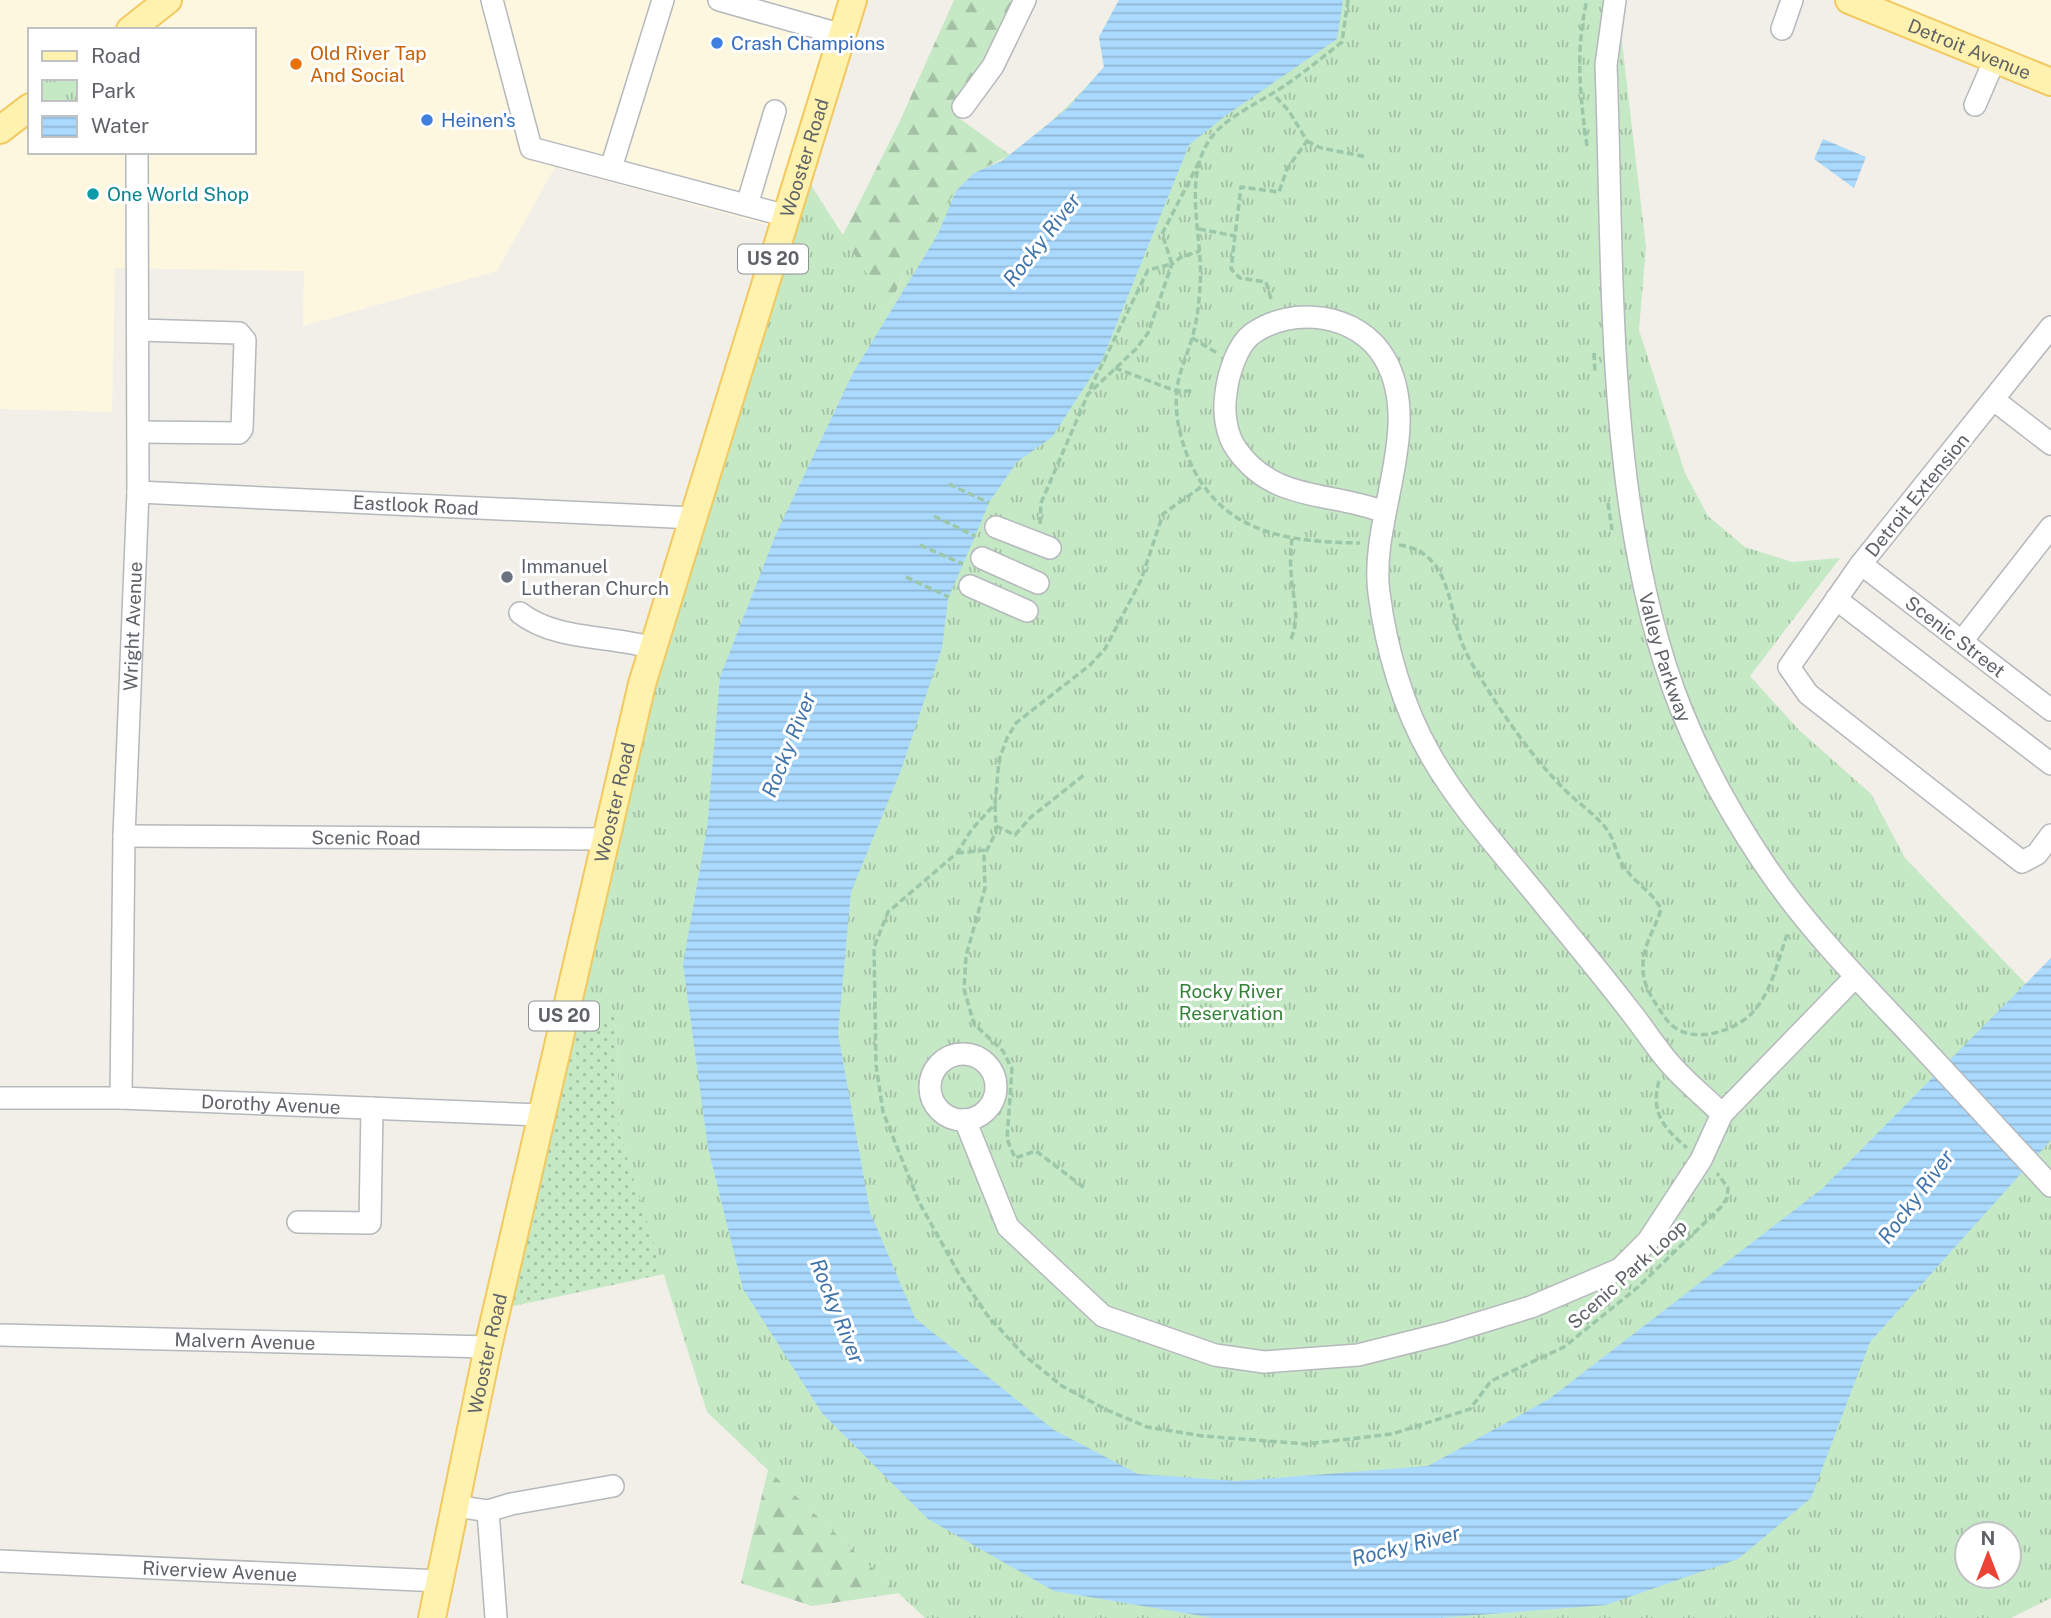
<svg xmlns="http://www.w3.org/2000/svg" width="2051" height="1618" font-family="'Public Sans',sans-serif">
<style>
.commercial{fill:#fef7e0;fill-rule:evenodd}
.grass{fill:url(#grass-dots)}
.forest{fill:url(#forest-firs)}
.park{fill:url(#park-tufts);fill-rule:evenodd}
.water{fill:url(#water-rules)}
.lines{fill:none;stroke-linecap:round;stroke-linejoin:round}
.minor-casing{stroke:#b5b8bc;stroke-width:24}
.major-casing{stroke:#f2c960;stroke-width:30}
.path{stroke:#9cc7a9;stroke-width:3.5;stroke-dasharray:7 3.5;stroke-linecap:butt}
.minor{stroke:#fff;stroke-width:21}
.major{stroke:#fff2af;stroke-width:26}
.shop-dot{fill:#3f7fe0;stroke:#fff;stroke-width:2.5}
.food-dot{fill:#e8710a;stroke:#fff;stroke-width:2.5}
.culture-dot{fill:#0f9aa8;stroke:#fff;stroke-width:2.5}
.worship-dot{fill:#6b7280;stroke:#fff;stroke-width:2.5}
.labels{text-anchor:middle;stroke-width:6;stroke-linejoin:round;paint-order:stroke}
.shield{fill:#fff;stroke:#8f9295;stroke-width:2}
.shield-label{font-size:18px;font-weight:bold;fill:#5f6368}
.shop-label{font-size:19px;fill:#366cbe;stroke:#fff;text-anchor:start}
.street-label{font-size:19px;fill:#5f6368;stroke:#fff}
.food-label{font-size:19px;fill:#c56008;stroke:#fff;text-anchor:start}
.culture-label{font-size:19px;fill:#0d838f;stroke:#fff;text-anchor:start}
.worship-label{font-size:19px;fill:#5b616d;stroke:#fff;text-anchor:start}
.park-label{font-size:19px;fill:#348238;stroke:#fff}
.water-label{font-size:21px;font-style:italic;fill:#4174aa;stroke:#fff}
</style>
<defs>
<pattern id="grass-dots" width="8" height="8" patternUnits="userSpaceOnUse" patternTransform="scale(1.75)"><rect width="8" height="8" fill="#c5e8c5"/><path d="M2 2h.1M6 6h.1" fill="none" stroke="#a3c0a4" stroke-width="1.8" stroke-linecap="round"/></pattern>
<pattern id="forest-firs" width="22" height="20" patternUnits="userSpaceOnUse" patternTransform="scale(1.75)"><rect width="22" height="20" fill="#c5e8c5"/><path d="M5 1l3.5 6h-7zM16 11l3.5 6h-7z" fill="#a3c0a4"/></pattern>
<pattern id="park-tufts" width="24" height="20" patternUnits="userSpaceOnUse" patternTransform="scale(1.75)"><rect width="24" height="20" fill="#c5e8c5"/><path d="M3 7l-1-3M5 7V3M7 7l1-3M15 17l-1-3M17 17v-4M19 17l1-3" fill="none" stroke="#a3c0a4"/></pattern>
<pattern id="water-rules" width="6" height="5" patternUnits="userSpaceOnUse" patternTransform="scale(1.75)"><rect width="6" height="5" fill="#aadaff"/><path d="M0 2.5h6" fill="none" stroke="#8eb4d2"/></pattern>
</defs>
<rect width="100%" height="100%" fill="#f1efe8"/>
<path class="commercial" d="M0 0H841L774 227 555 167 497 271 303 326 304 271 115 268 112 412 0 409ZM30 30H254V152H30Z
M1865 0H2051V75Z"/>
<path class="grass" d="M568 1006 617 1016 619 1132 664 1274 509 1307Z"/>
<path class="forest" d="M954 0H1012L1002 33 952 113 1010 155 974 173 902 279 888 308 882 299 812 188 843 235 899 123Z
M707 1412 899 1593 812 1606 741 1583 768 1470Z"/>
<path class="park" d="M1119 0H1617L1646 247 1639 330 1685 473 1708 516 1745 547 1792 562 1840 558 1750 676 1798 729 1871 794 1905 858 2051 1010V1598L2011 1618H925L707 1412 619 1132 617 1017 568 1006 633 706 803 172 888 308C907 269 940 203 972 175 981 167 995 166 1005 158 1043 131 1074 102 1104 67L1099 37ZM1967 1534H2009V1576H1967Z"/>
<path class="water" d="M1119 0H1343L1337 39 1225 116 1189 145 1102 360 1052 437 1017 462 990 501 948 599 942 648 901 770 851 892 838 1033 870 1212 915 1318 1054 1430 1138 1474 1237 1481 1428 1466 1549 1399 1823 1188 2051 958V1140L1870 1342 1811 1498 1738 1559 1606 1605 1437 1618H1214L1054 1591 928 1519 822 1413 743 1289 708 1148 683 964 707 829 720 677 776 534 853 373 938 234 956 191 974 173 1002 161 1068 108 1104 67 1099 37Z
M1823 139 1866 157 1854 188 1814 159Z"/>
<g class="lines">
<g class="minor-casing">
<g id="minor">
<path d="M492 0 531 148 787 216"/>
<path d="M719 0 843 35"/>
<path id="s1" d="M1615 0 1606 65C1614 271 1604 515 1681 709 1703 764 1732 816 1765 865 1806 926 1858 979 1909 1033 1956 1084 2004 1135 2051 1186"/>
<path d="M1782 29 1792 0"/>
<path d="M1975 105 1995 59"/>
<path d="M963 107 993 66 1025 0"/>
<path d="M611 168 663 0"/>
<path d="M747 205 775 111"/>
<path d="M2051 327 1861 564 1789 667 1808 694 2022 862 2037 854 2051 835"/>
<path d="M138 330 239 333 245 340 242 429 239 433 138 432"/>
<path d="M1994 400 2051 444"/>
<path id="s2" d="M138 492 694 518"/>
<path d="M1384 512C1331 491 1275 503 1237 450 1226 435 1223 412 1226 393 1228 375 1237 345 1252 334 1292 305 1359 313 1385 359 1424 428 1369 519 1379 593 1386 648 1403 708 1431 756 1462 810 1508 859 1547 908 1575 942 1603 976 1630 1011 1642 1026 1653 1043 1666 1059 1682 1079 1704 1096 1722 1114L1855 977"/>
<path d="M996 527 1050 548"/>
<path d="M982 558 1038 583"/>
<path id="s3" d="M1861 564 2051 710"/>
<path d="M970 586 1027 611"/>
<path d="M1836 599 2051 764"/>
<path d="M520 613C556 641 610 635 653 648"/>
<path d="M1962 641 2051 527"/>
<path id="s4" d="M124 836 606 839"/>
<circle cx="963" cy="1087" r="33"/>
<path id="s5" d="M0 1098H121L541 1115"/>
<path id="s6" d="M121 1098 124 836 138 492 137 152"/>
<path d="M965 1120 1008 1227 1103 1316 1215 1355 1264 1362 1358 1355 1446 1333 1531 1307 1620 1269 1648 1241 1701 1160 1722 1114"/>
<path d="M298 1222 370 1223 372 1108"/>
<path id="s7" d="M0 1335 488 1347"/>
<path d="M456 1506 488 1511 496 1618"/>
<path d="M488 1511 511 1504 613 1486"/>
<path id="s8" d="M0 1561 440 1581"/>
</g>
</g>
<g class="major-casing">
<g id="major">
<path id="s9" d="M1849 0 2051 82"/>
<path d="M130 30 168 0"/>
<path d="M0 130 30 107"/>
<path id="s10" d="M432 1618 488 1347 642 684 853 0"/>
</g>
</g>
<path class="path" d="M1348 0 1342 42C1324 56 1306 71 1287 84 1262 102 1222 117 1207 144 1183 185 1204 241 1200 286 1199 303 1197 322 1192 338 1187 356 1179 371 1177 389 1174 413 1180 439 1190 462 1223 534 1288 542 1360 543
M1307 141 1321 148 1367 157
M1587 146C1580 96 1575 50 1587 0
M1199 229 1235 236
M1271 299 1266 282 1240 278 1231 269 1241 187 1279 192 1287 169 1307 141 1289 111 1273 94
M1192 338 1217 353
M1594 353 1595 373
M1115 368 1176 391H1195
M1090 389 1148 270 1172 264 1162 234 1199 162
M949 484 989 503
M1201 487 1163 514 1141 580 1105 649 1090 665 1016 723 1007 738 999 760 995 804 972 829 957 853 888 912 874 947 876 1065 883 1112 919 1202 959 1274 988 1316 1024 1355 1062 1386 1107 1410 1147 1427 1203 1436 1306 1444 1392 1434 1470 1409 1491 1381 1564 1347 1638 1287 1721 1207 1727 1198 1728 1188 1717 1173
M1608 503 1612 530
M934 516 975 536
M1040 524 1041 503 1088 394 1136 349 1148 333 1172 264 1181 257 1200 251
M920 545 963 564
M1399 545C1446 551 1448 597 1459 634 1465 655 1477 672 1488 690 1510 725 1534 758 1562 787 1577 803 1596 814 1608 831 1615 841 1616 855 1623 865 1633 882 1652 891 1661 909 1656 928 1643 944 1643 965 1642 979 1648 992 1656 1004 1662 1013 1667 1023 1677 1029 1699 1042 1734 1031 1751 1014 1772 993 1778 959 1788 932
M906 577 949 597
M1291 639C1301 615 1292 597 1291 572 1290 561 1291 549 1292 538
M995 805 996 832 984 856 985 888 966 956 964 989 974 1024 1003 1051 1012 1069 1007 1139 1015 1158 1036 1151 1086 1189
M996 826 1015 835 1031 817 1084 775
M957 853 986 850
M1659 1081C1650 1113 1664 1128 1687 1148"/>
<use href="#minor" class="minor"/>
<use href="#major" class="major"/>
</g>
<g class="shop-dot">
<circle cx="717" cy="43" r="7"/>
<circle cx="427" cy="120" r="7"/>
</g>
<circle class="food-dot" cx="296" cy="64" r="7"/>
<circle class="culture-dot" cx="93" cy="194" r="7"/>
<circle class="worship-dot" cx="507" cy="577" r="7"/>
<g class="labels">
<g class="shield">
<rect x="738" y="244.5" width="70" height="29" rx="5"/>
<rect x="529" y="1001.5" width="70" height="29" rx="5"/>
</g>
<g class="shield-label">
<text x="773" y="265">US 20</text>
<text x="564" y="1022">US 20</text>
</g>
<g class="shop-label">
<text x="731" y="50">Crash Champions</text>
<text x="441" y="127">Heinen's</text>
</g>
<g class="street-label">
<text dy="7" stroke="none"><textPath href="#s9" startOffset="130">Detroit Avenue</textPath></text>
<text dy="7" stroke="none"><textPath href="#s10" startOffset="1508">Wooster Road</textPath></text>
<text transform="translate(1917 495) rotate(-51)" y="7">Detroit Extension</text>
<text dy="7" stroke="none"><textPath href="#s2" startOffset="278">Eastlook Road</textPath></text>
<text dy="7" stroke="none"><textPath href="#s6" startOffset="472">Wright Avenue</textPath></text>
<text dy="7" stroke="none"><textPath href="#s3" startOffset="119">Scenic Street</textPath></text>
<text dy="7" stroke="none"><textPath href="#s1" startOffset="663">Valley Parkway</textPath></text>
<text dy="7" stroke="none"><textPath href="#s10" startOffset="836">Wooster Road</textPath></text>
<text dy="7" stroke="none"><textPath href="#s4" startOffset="242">Scenic Road</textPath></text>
<text dy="7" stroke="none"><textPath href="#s5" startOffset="271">Dorothy Avenue</textPath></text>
<text transform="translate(1627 1274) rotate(-42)" y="7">Scenic Park Loop</text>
<text dy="7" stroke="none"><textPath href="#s7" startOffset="245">Malvern Avenue</textPath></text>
<text dy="7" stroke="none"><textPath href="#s10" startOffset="270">Wooster Road</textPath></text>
<text dy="7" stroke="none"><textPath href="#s8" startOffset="220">Riverview Avenue</textPath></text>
</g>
<g class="food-label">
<text x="310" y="60">Old River Tap<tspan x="310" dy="22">And Social</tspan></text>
</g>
<g class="culture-label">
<text x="107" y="201">One World Shop</text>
</g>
<g class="worship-label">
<text x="521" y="573">Immanuel<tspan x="521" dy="22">Lutheran Church</tspan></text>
</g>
<g class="park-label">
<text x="1231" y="998">Rocky River<tspan x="1231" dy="22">Reservation</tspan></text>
</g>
<g class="water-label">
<text transform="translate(1042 240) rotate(-52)" y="7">Rocky River</text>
<text transform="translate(789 745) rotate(-68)" y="7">Rocky River</text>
<text transform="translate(1916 1197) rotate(-53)" y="7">Rocky River</text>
<text transform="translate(837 1311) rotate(68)" y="7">Rocky River</text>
<text transform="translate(1406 1546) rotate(-14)" y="7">Rocky River</text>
</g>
</g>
<rect x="28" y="28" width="228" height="126" fill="#ffffff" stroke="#bfc1c3" stroke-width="2"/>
<rect x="42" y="51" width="35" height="10" fill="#fff2af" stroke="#bfc1c3" stroke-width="2"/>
<text x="91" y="63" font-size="21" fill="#5f6368">Road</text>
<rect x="42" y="80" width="35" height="21" fill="url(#park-tufts)" stroke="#bfc1c3" stroke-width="2"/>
<text x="91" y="98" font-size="21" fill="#5f6368">Park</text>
<rect x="42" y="116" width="35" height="21" fill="url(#water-rules)" stroke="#bfc1c3" stroke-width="2"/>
<text x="91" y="133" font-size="21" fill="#5f6368">Water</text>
<g transform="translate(1988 1555)"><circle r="33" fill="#ffffff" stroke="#bfc1c3" stroke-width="2"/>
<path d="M0-5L12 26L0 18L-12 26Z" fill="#ea4335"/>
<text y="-10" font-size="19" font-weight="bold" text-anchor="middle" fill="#5f6368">N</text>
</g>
</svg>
